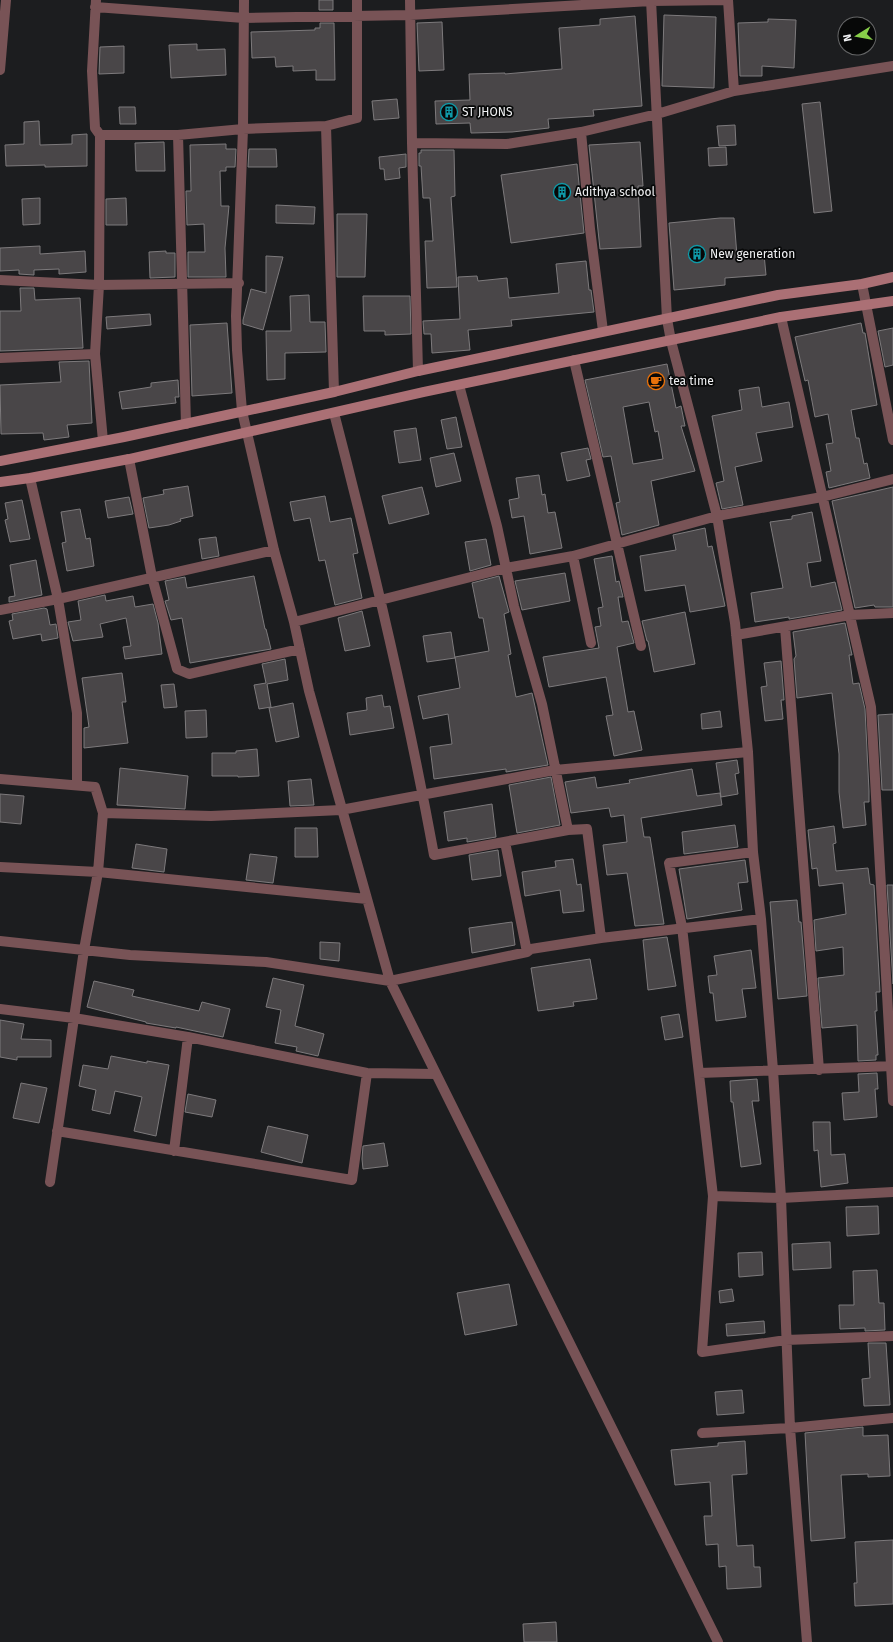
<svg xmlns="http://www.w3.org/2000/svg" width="893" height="1642" font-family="'Fira Sans',sans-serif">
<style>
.building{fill:#494648;stroke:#7d7a7c;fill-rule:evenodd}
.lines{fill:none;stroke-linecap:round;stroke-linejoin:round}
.street{stroke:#785356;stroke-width:10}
.secondary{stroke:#ab7075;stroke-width:10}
.labels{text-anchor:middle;stroke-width:3.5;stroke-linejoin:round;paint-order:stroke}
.poi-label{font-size:12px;fill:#f0f1f3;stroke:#070808;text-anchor:start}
</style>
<rect width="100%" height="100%" fill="#1c1d1f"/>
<path class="building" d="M319 0H333V10H319Z
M664 15 716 17 714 88 662 86Z
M635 16 642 106 593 110 594 116 548 119 549 128 512 132 471 133 470 123 436 124 435 101 470 100 469 74 505 73V74L562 69 559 28 600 25V19Z
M768 19 796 20 794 68 762 66V76H740L738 23 768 22Z
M442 22 444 70 419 71 417 23Z
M320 23H334L335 80H316V70L293 71V66L276 67 275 57 252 58 251 32 315 30V28H320Z
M197 44V50L225 49 226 75 171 78 169 45Z
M124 46V73L99 74 100 47Z
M397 99 399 118 374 120 372 101Z
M820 102 832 211 814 213 802 104Z
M119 107H135L136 124H120Z
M39 121 40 145 72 144V135L87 134V166L45 167V165L6 166 5 145 24 144V122Z
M735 125 736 145 719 146 717 126Z
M164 142 165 171H136L135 143Z
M640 142 643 186H638L641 247 600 249 589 145Z
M226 144V149H236L235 167H226V171H220L221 206H229L225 248 226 277H188V252H205L204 224 187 225 186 191H191L190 145Z
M726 147 727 165 709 166 708 148Z
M249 149H276L277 167H248Z
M421 150H454L455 196 451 197 457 287 427 288 425 241H433L430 198H423L421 166H419V153H421Z
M406 154V167L399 168 400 178 385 180 384 169H380L379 157Z
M577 164 584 233 511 243 501 175Z
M40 198V224L23 225 22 199Z
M126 198 127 225H106V199Z
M276 205 315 207 314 224 276 223Z
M337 214H367L365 277H337Z
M720 218H734L737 256 764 254 766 275 725 278V285L674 290 669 223Z
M40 246V254L85 251 86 272 59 274V269L34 270V275L19 274V270L0 271V248Z
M166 251V253H175V277L150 278 149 252Z
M266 256 283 257 263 330 243 324V320L251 289 266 293Z
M586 261 589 290H591L594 312 511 320 512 326 468 330 470 350 432 353 431 334H424L423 321 460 319 458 277 477 276 478 281 507 278 509 298 559 293 556 264Z
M20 288H34L35 300 80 298 83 348 0 351V311H21Z
M309 295 310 322H325L326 352 285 353V379L267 380 266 331H291L290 296Z
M363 296H410L411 334 385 335V331H364Z
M150 314 151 325 107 329 106 317Z
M227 323 232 393 192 396 190 325Z
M861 323 863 333H865L877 405 851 410 856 438H859L864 464 867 463 870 478 829 488 826 472 831 471 826 444 833 443 828 414 815 417 808 380 805 381 795 337Z
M893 328V365L885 367 878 331Z
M89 361 92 423 67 425 69 437 44 440 43 433 1 434 0 385 61 382 59 362Z
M667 364 676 408 681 406 685 426H681L695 471 651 481 659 525 622 535 616 503 620 502 611 456 603 457 585 380ZM649 402 655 432 658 431 663 459 633 464 623 407Z
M178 380 179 397H175L176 403 122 409 119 392 151 387V383Z
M759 387 762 407 789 402 793 427 756 433 762 461 735 467 743 505 722 509 716 483 724 481 712 416 742 410 739 390Z
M456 417 462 447 447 449 441 420Z
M416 428 421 460 399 463 394 431Z
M588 448 591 459 586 460 590 476 567 481 561 453Z
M454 453 461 481 436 487 430 458Z
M539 475 542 495 545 494 548 513 555 512 562 548 530 554 524 516 512 518 509 500 519 498 516 478Z
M188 486 193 516 180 519 181 521 169 525 149 528 143 498 164 494 163 490Z
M422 487 429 514 389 524 382 496Z
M893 487V607H875L874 605 855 608 832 501Z
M325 496 330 522 351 518 358 553 353 554 362 598 335 605 325 560 319 561 310 518 294 521 290 502Z
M129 497 133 514 108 518 105 501Z
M22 500 30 539 10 542 5 520 8 519 5 503Z
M80 509 86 539 90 538 94 566 67 571 62 543 66 542 61 512Z
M812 512 821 561 807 563 811 587 835 582 842 610 789 619V617L755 622 751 593 783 588 770 522 792 519V516Z
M705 528 708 547 712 546 725 606 690 612 685 585 645 591 640 556 676 550 673 535Z
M216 537 219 556 202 559 199 539Z
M486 539 491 565 470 571 465 542Z
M612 556 616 582 619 581 623 597H618L622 622 628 621 634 643 617 647 628 712 634 711 642 750 614 756 606 716 613 715 606 677 549 687 543 657 599 648 595 627 601 626 598 608 603 607 594 559Z
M36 560 42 595 9 602V597L15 596 10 565Z
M565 573 570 601 522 610 515 581Z
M254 576 265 629H266L271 649 190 663 182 618 171 620 165 601 169 600 165 581 185 577 187 588Z
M499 576 509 612 504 614 511 654 508 655 516 697 532 693 548 765 506 772V769L434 779 430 747 452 744 448 714 423 719 418 696 460 688 455 657 489 651 483 618H479L472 583Z
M105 595 106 601 133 596 135 607 153 604 158 623 162 654 125 659 123 647 131 646 126 618 100 624 103 637 73 641 68 622 81 620 78 601Z
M44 608 47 609 50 625 56 624 58 638 42 641 41 634 13 639 9 621 13 620 12 614Z
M362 611 370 646 345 651 338 618Z
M685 612 695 664 654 672 648 641H647L642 621Z
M845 623 852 655H849L853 684 859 683 865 709 869 791V802H864L866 825 843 828 839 792V754L832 693 797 698 794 659 796 656 793 632Z
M451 632 455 658 427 662 423 636Z
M285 659 288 680 267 684 271 707 259 709 254 685 266 683 262 664Z
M781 661 784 700H781L783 719 765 721 761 687 767 686 764 663Z
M122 673 126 702H122L128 743 84 748V728L89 727 82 678Z
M174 684 177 707 164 708 161 685Z
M382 695 384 707 390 706 394 728 350 735 347 713 367 710 366 698Z
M293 703 299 737 276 742 269 708Z
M206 710 207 737 186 738 185 711Z
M720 711 722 727 702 729 701 714Z
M893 714V790H882L878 715Z
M257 749 259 776 238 777V776H212V753H236V751Z
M737 760 739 773 735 774 738 794 721 797 716 763Z
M120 768 188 776 185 809 117 805Z
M692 769 697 796 720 793 722 805 641 818 644 837H650L664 924 635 926 627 873 607 875 603 845 627 842 624 815 611 817 609 808 571 813 565 782 595 777 597 788 630 783 629 780Z
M551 777 560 825 517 833 509 785Z
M311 779 314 805 290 806 288 781Z
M0 794 24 796 21 824 0 822Z
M492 804 496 837 467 842V838L448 841 444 812Z
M735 825 738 847 684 854 682 832Z
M834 826 836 843 833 844 836 871 868 868 870 884 874 885 880 992H876L877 1011H875L878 1055H876V1060L858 1061 857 1025 822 1028 818 978 844 975 843 947 816 951 814 920 846 914 843 883 819 886 817 868 812 869 808 830Z
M295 828H317L318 857H295Z
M136 844 167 849 164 872 132 868Z
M498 850 501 876 472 880 469 855Z
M250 854 277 857 273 883 246 880Z
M573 859 577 885 581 884 584 911 563 913 560 890 525 896 522 872 556 867 555 861Z
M745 860 748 882 738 883 742 910 687 919 679 869Z
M887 885H893V984Z
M797 900 799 922H801L807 996 778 999 770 902Z
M512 922 515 945 472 953 469 928Z
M667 937 676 986 648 990 643 940Z
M320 942 340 943 339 961 320 959Z
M751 950 756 988 742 989 746 1017 716 1021 713 993H710L708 976 717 975 714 956Z
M590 959 597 999 573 1002 574 1006 538 1011 531 968Z
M273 978 304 985 295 1026 324 1034 318 1056 296 1051 297 1047 275 1043 281 1010 266 1007Z
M94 981 134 990 132 996 199 1011 202 1002 230 1009 223 1037 176 1027V1028L146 1023V1022L87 1007Z
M679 1014 683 1037 665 1040 661 1017Z
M0 1020 24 1024 21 1039 51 1040V1057H17V1060L0 1057Z
M111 1056 147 1063V1061L169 1065 156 1136 134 1131 142 1097 115 1091 110 1114 92 1110 96 1090 79 1086 83 1065 108 1069Z
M877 1073 878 1089H875L877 1117 844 1120 842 1093 859 1092 858 1074Z
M757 1079 759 1101H752L761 1164 741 1167 733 1102H731L730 1081Z
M21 1083 47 1088 39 1123 13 1118Z
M188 1094 216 1100 212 1117 185 1112Z
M813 1122H830L831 1155 845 1154 848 1183 821 1187 818 1150 814 1151Z
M268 1126 308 1135 302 1163 261 1152Z
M384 1143 388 1166 363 1169 362 1159 363 1146Z
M878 1206 879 1234 847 1236 846 1207Z
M830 1242 831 1268 793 1270 792 1244Z
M762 1252 763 1275 739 1277 738 1253Z
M877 1270 879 1303H884L885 1330 865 1331V1328L840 1329 839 1305H854L853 1271Z
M509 1284 517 1325 465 1335 457 1293Z
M732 1289 734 1301 720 1303 719 1291Z
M764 1321 765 1333 727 1336 726 1324Z
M868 1343H886L890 1405 864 1406 862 1379 870 1378Z
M742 1390 744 1413 717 1415 715 1392Z
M863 1427V1436L888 1435 890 1476 868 1477V1474L841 1475 845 1538 811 1541 805 1433Z
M745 1441 747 1474 732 1475 737 1546 753 1545 754 1567H760L761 1587 727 1589 726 1566 719 1567 718 1544 706 1545 704 1516H712L710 1482 675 1485 671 1450 718 1446V1443Z
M893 1540V1604L855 1606 854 1583H857L855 1542Z
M556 1622 557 1642H524L523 1624Z"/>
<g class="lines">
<path class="street" d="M96 0 92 71 95 128 100 135 99 285 95 354 103 441
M244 0 243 129 236 316 237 350 242 411 274 550 294 622 309 691 390 981 718 1642
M410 0 412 143 418 371
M651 0 667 319 671 341 717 516 735 623 748 752 753 852 761 919 773 1070 781 1198 790 1428 807 1642
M728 0 734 91
M95 7 244 18 410 15 651 1 728 0
M0 70 6 0
M326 126 334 392
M581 132 590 229 603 331
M100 135H178L243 129 326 126 357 118V0
M178 135 186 424
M412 143 507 144 581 132 657 114 734 91 893 66
M0 280 99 285 239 283
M862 284 893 440
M781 317 871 707 893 1101
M0 358 95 354
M574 360 641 646
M459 385 497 526 514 606 542 704 568 830
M334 413C372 559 407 707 434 855L568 830 587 829 601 938
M129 459 152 577 177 669 189 674 300 649
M30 478 58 599 77 713V785
M573 556 591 643
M0 610 58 599 274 550
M294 622 506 568 573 556 717 516 822 497 893 479
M785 627 819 1070
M736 635 850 615 893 613
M0 779 95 787 103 813 98 872 84 950 50 1182
M103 813 211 816 341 810 555 770 748 752
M505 842 527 952
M753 852 669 863 682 927 713 1196 702 1352 786 1340 893 1336
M0 867 98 872 367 899
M0 941 130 955 266 962 390 981 527 952 531 949 601 938 761 919
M0 1009 74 1018 188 1037 367 1073 436 1074
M699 1073 893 1066
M57 1131 352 1180 367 1073
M174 1151 188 1037
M713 1196 781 1198 893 1192
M702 1433 790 1428 893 1418"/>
<path class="secondary" d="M0 461 124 437 334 392 418 371 778 295 862 284 893 277
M0 482 30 478 129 459 423 392 781 317 893 301"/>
</g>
<defs>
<g id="building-ring" transform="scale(0.9)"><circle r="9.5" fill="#070808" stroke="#0f9aa8" stroke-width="1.5"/><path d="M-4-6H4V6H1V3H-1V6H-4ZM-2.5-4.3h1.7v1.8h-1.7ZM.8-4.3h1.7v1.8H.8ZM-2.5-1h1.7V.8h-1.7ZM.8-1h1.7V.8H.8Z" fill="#0f9aa8"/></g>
<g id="cafe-ring" transform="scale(0.9)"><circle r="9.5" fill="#070808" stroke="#e8710a" stroke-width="1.5"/><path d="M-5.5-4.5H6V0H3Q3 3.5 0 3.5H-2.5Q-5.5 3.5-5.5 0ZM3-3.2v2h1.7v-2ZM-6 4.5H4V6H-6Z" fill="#e8710a"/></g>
</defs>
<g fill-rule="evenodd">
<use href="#building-ring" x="449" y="112"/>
<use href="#building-ring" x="562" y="192"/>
<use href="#building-ring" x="697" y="254"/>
<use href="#cafe-ring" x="656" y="381"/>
</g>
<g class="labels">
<g class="poi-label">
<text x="462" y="116">ST JHONS</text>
<text x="575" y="196">Adithya school</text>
<text x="710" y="258">New generation</text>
<text x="669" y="385">tea time</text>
</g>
</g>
<g transform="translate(857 36) rotate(259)"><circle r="19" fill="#070808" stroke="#646566"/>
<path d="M0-3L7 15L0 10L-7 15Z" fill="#88cf49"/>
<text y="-6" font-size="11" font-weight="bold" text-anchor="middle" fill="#f0f1f3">N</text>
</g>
</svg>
